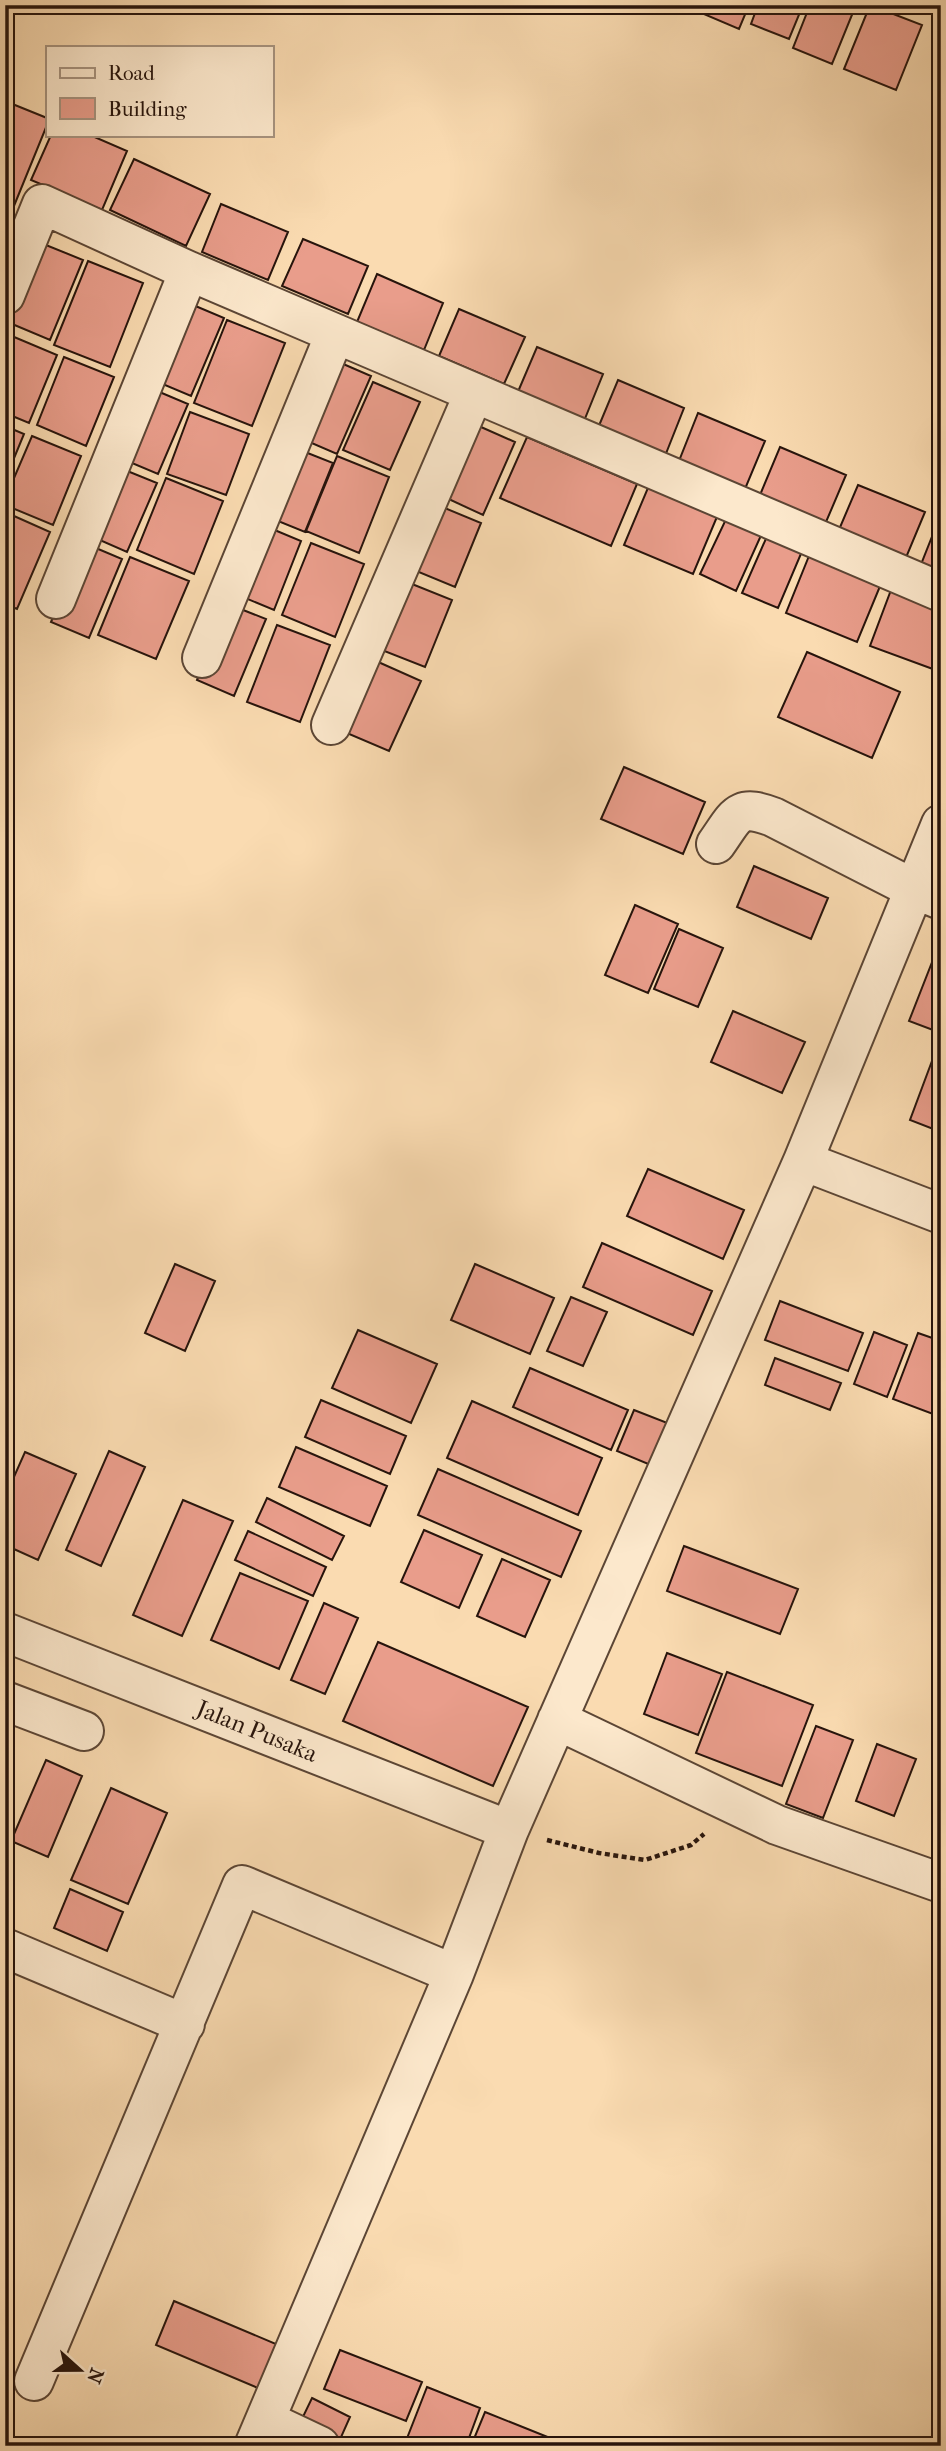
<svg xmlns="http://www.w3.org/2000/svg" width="946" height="2451" font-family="'IM FELL French Canon',serif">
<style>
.building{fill:#e99d8b;stroke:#27140c;stroke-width:2}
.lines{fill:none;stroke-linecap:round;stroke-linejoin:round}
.minor-casing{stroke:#5c4635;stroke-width:42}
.path{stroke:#27140c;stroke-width:4.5;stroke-dasharray:5 3.5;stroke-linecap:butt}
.minor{stroke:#fce8cc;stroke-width:38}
.labels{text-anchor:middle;stroke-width:5;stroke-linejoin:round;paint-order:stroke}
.street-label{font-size:24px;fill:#27140c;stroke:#fce8cc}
</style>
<rect width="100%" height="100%" fill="#fadbb1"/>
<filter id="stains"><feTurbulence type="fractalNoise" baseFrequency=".00286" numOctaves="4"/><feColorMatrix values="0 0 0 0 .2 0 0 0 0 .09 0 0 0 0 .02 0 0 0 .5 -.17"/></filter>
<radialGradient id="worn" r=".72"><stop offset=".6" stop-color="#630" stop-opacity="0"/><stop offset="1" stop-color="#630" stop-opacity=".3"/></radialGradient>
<path class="building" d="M701 5H749L739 29 699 12Z
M758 5H803L789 39 751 24Z
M810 5H856L832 64 793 48Z
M870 5 922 25 896 90 844 69Z
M5 101 47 118V125L7 223Z
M51 135H90L127 151 102 210 31 180Z
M134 159 210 194 186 246 110 210Z
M221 204 288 232 268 280 202 252Z
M31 239 83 260 50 340 5 321V303Z
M303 239 368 266 348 314 282 286Z
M88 261 143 283 110 367 54 345Z
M377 274 443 303 424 350 357 322Z
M186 302 224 318 191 396 153 380Z
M459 309 525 337 504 384 439 356Z
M227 320 285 343 252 426 194 403Z
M7 334 57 355 29 423 5 413V340Z
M537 347 603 374 584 421 517 394Z
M64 357 114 377 86 446 37 425Z
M334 360 371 376 337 454 300 438Z
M618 380 684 408 665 456 598 428Z
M373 382 420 402 390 470 343 450Z
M150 388 188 404 158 474 120 458Z
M190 412 249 434 226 495 167 474Z
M698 413 765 441 745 489 679 461Z
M472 423 515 442 483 515 440 495Z
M5 426 24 434 5 480Z
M32 436 81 456 53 525 5 505V499Z
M527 437 637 484 611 546 500 498Z
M780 447 846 475 826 522 760 495Z
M295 448 333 463 305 532 268 517Z
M337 456 389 477 359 553 306 531Z
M115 466 157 483 127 552 86 534Z
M166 478 223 501 194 574 137 550Z
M650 483 719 512 693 574 624 545Z
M858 485 925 512 905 560 838 532Z
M435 504 481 523 455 587 409 568Z
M5 512 50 532 17 609 5 604Z
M728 515 763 531 736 591 700 574Z
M939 519H941V575L920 567Z
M265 526 301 541 274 610 238 595Z
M768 534 803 549 778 608 742 593Z
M84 543 122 559 89 638 51 622Z
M311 543 364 564 335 637 282 615Z
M811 551 883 579 857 642 786 613Z
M130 557 189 581 156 659 98 635Z
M397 578 452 600 425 667 369 645Z
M891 590 941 608V672L870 646Z
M228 604 266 619 234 696 197 680Z
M277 625 330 645 300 722 247 702Z
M807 652 900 692 872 758 778 717Z
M367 657 421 681 389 751 335 728Z
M624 767 705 802 683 854 601 819Z
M754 866 828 898 811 939 737 907Z
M635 905 678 924 648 993 605 975Z
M679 929 723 948 698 1007 654 989Z
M938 947 941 948V1033L909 1021Z
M733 1011 805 1042 782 1093 711 1062Z
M932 1061 941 1064V1132L910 1120Z
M648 1169 744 1210 723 1259 627 1216Z
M602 1243 712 1291 693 1335 583 1287Z
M175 1264 215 1281 185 1351 145 1333Z
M475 1264 554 1298 530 1354 451 1320Z
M571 1297 607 1312 583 1366 547 1351Z
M780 1301 863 1333 848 1371 765 1340Z
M358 1330 437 1364 411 1423 332 1388Z
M874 1332 907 1345 887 1397 854 1384Z
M918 1333 941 1341V1394L933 1414 893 1399Z
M775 1358 841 1383 830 1410 765 1385Z
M530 1368 628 1410 611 1450 513 1407Z
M321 1400 406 1436 390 1474 305 1437Z
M472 1401 602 1458 578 1515 447 1458Z
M634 1410 670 1424 653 1466 617 1451Z
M296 1447 387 1486 370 1526 279 1487Z
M109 1451 145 1467 101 1566 66 1550Z
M25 1452 76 1474 38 1560 5 1545V1497Z
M438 1469 581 1531 561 1577 418 1515Z
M267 1498 344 1536 332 1560 256 1522Z
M183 1500 233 1521 182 1636 133 1615Z
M424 1530 482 1555 459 1608 401 1582Z
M248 1531 326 1567 313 1596 235 1560Z
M684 1546 798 1589 780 1634 667 1591Z
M502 1559 550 1580 525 1637 477 1616Z
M240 1573 308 1601 279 1669 211 1640Z
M324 1603 358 1618 325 1694 291 1680Z
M378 1642 528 1707 493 1786 343 1721Z
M667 1653 722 1674 698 1735 644 1714Z
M727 1672 813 1705 782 1786 696 1753Z
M816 1726 853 1740 823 1818 786 1804Z
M877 1744 916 1759 894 1816 856 1801Z
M46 1760 82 1776 48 1857 11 1841Z
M111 1788 167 1813 128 1904 71 1880Z
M70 1889 123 1912 107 1951 54 1928Z
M174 2301 283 2347 265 2391 156 2345Z
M340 2350 422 2382 406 2421 324 2389Z
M427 2387 480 2408 466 2446H404Z
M312 2398 350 2417 338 2444 299 2425Z
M485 2412 570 2446H471Z"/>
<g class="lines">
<g class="minor-casing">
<path id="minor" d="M5 295 42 204 189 271 941 592
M56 599 189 271
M202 658 335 334
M331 725 474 393
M716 844C736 816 737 803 773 817L914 889 941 900
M803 1161 941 824
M5 1632 509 1830
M5 1701 84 1731
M557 1720 777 1825 941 1883
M5 1948 185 2024
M34 2381 242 1885 454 1974
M265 2420 320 2446
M254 2446 454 1974 509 1830 803 1161 941 1214"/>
</g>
<path class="path" d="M547 1840 599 1853 645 1860 691 1845 704 1834"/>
<use href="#minor" class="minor"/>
</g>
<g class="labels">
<g class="street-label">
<text transform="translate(257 1731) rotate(22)" y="8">Jalan Pusaka</text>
</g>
</g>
<rect width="946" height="2451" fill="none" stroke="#fadbb1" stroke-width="28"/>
<rect x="7" y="7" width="932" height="2437" fill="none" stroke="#27140c" stroke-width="3.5"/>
<rect x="14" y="14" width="918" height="2423" fill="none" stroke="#27140c" stroke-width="2"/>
<rect x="46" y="46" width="228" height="91" fill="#fce8cc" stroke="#a7937f" stroke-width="2"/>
<rect x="60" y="68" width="35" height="10" fill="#fce8cc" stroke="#a7937f" stroke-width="2"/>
<text x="108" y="80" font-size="21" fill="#27140c">Road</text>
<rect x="60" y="98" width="35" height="21" fill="#e99d8b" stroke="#a7937f" stroke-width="2"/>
<text x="108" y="116" font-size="21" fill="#27140c">Building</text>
<g transform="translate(80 2370) rotate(111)" stroke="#fce8cc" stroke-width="5" paint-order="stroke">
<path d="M0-5L12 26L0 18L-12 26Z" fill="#27140c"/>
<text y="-10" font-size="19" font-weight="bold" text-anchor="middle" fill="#27140c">N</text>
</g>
<rect width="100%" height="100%" filter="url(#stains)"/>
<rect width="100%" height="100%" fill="url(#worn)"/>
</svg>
